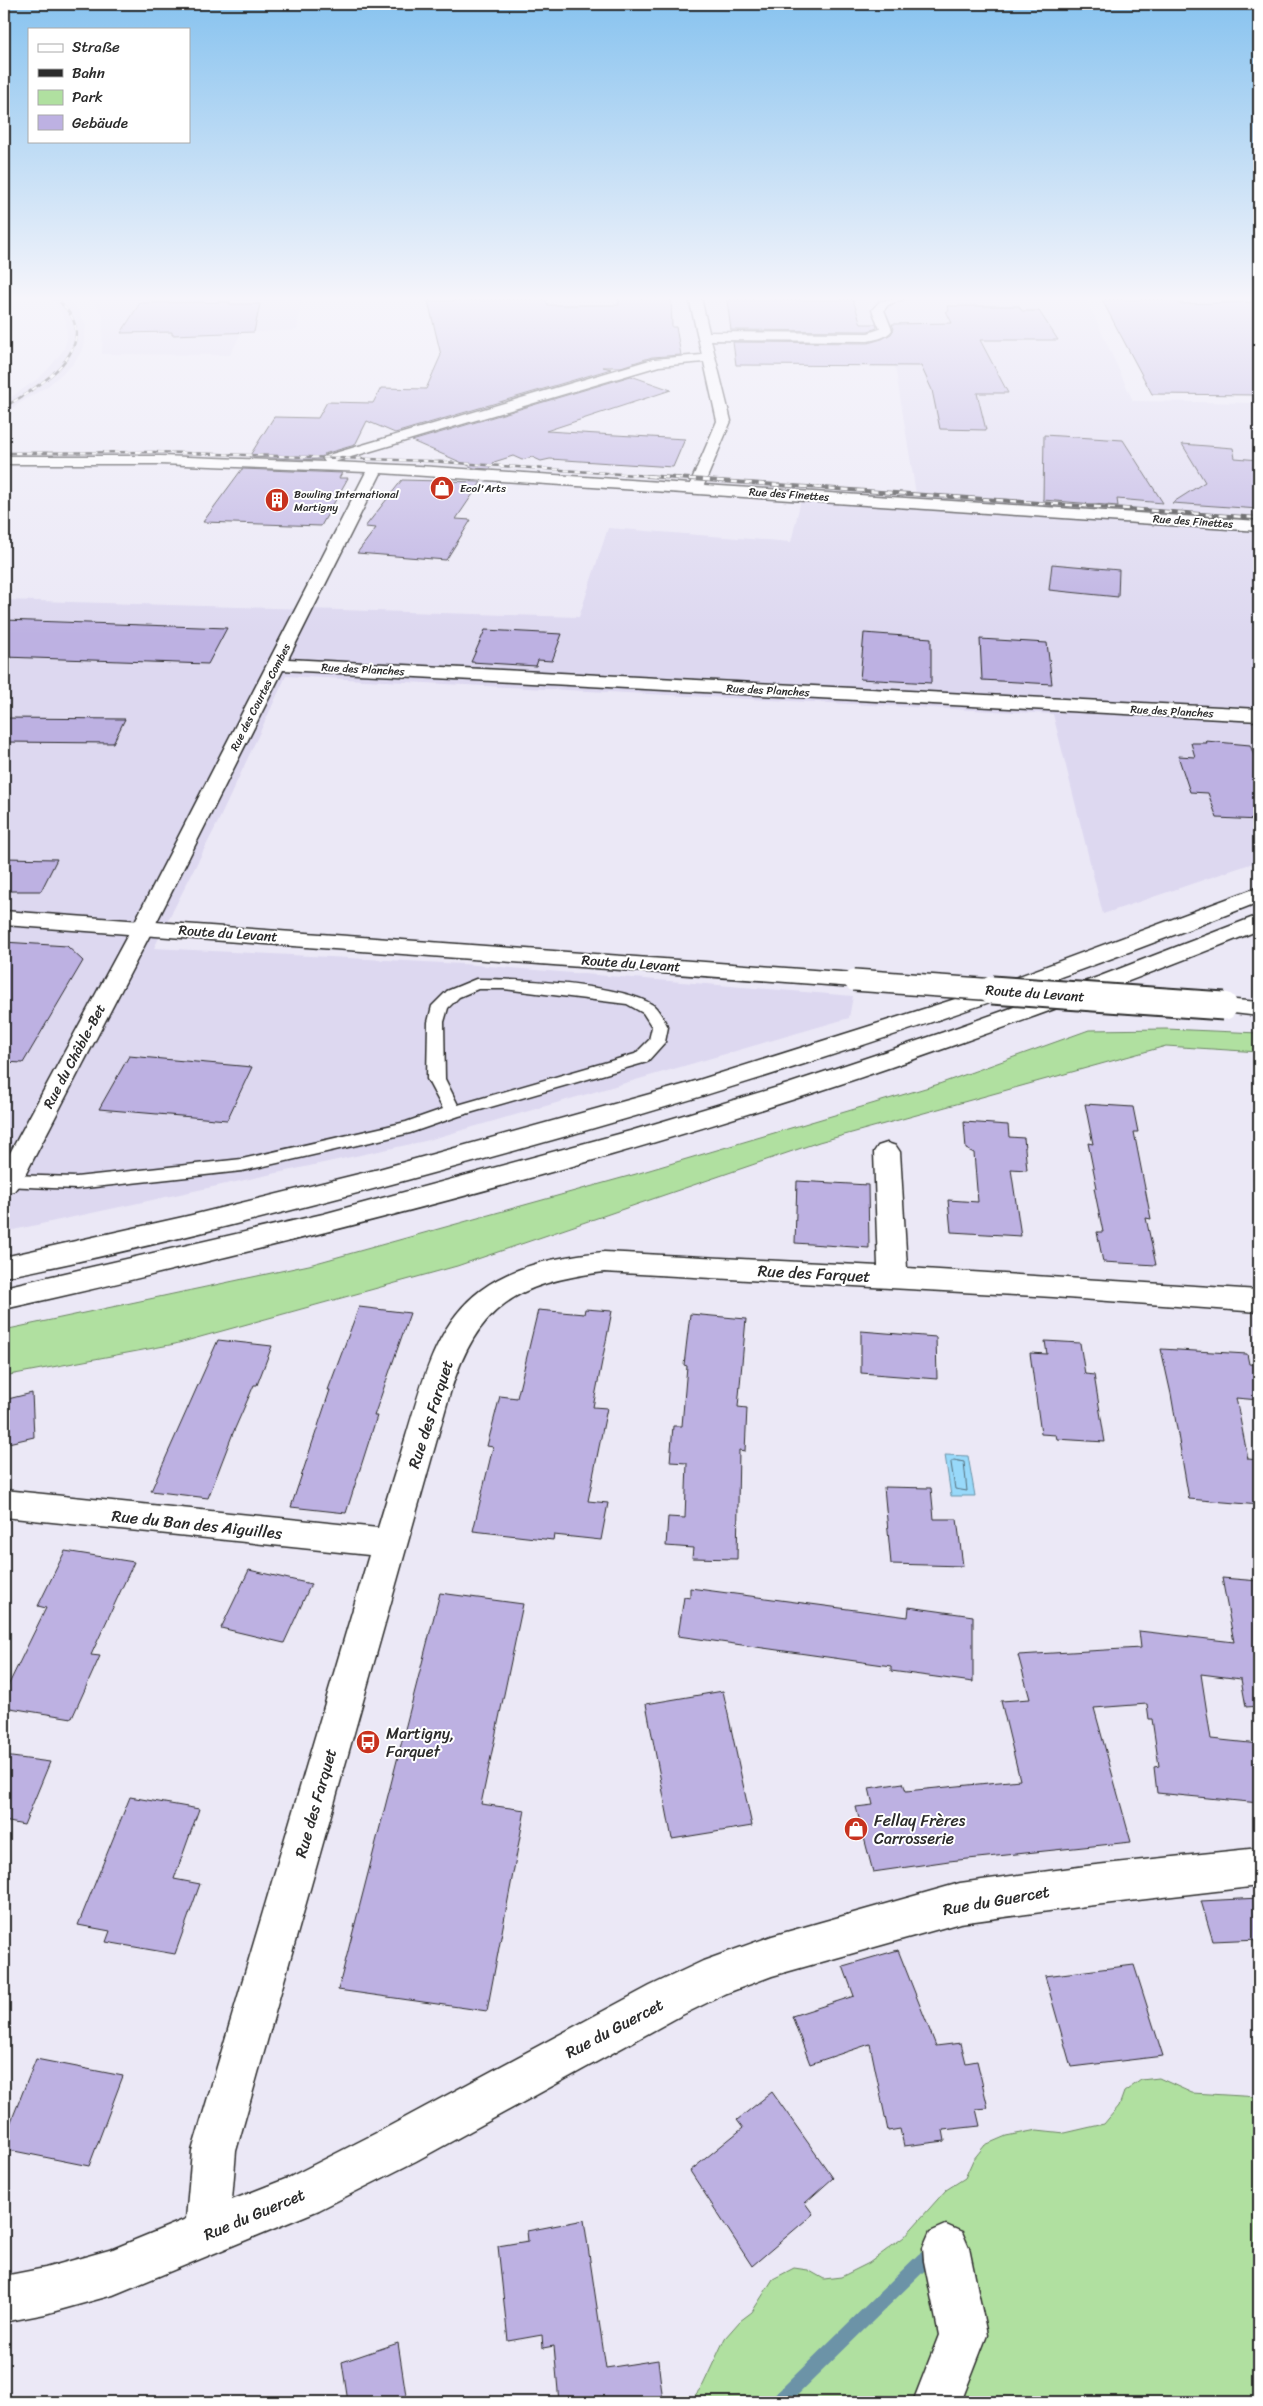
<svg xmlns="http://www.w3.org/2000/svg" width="1263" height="2406" font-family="Sriracha,sans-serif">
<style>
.built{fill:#ddd8f0}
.green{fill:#b0e0a0;stroke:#6e8666}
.water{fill:#98d9fa;stroke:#6c93a7}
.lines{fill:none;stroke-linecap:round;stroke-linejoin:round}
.shore{stroke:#57717e;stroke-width:1}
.stream{stroke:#6c93a7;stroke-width:16}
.building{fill:#bdb1e2;stroke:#2b2b2b}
.service-casing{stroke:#2b2b2b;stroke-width:3}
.minor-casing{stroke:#2b2b2b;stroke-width:3}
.tertiary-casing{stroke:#2b2b2b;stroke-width:3}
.motorway-casing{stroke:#2b2b2b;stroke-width:3}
.service{fill:#fff;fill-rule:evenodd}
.minor{fill:#fff;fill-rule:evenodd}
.tertiary{fill:#fff;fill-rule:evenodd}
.motorway{fill:#fff;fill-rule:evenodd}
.rail-far1-casing{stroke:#2b2b2b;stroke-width:2.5}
.rail-casing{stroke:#2b2b2b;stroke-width:4}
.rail-far1{stroke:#fff;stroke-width:2;stroke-dasharray:5.5;stroke-linecap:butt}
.rail{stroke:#fff;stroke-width:2.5;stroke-dasharray:7;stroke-linecap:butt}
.tertiary-bridge-far1-casing{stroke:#2b2b2b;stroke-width:24;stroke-linecap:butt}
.tertiary-bridge-casing{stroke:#2b2b2b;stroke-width:31;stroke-linecap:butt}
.tertiary-bridge-far1{stroke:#fff;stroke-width:21}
.tertiary-bridge{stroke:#fff;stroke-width:27}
.labels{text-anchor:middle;stroke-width:4;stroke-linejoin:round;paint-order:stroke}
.far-poi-label{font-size:11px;fill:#2b2b2b;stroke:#fff;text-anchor:start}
.far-street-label{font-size:11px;fill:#2b2b2b;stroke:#fff}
.street-label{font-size:14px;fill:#2b2b2b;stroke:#fff}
.near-street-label{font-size:16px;fill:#2b2b2b;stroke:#fff}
.near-poi-label{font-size:16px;fill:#2b2b2b;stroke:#fff;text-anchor:start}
</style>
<rect width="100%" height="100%" fill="#ebe8f6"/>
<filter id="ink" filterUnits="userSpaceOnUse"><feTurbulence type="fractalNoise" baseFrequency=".02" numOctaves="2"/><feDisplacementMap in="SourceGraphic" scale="10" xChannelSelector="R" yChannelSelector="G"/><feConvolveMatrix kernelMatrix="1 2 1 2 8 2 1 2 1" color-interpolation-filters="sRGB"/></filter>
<g filter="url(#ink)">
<path class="built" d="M49 298H66L79 311 86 326 83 349 73 364 49 385 4 413V402L39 378 50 367 64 349 67 339 66 321 57 305Z
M87 298H302L297 330 241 333 230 355 102 354 103 315 96 305Z
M802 298H866L877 326 874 331 859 334H811Z
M909 298H1086L1133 401 1259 403V861L1103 914 1053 714 286 676 218 822 154 948 463 964 853 996 849 1018 425 1141 4 1232V600L579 617 608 528 791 542 801 500 918 506 886 312 890 305Z"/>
<path class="green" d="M1166 1029 1259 1033V1052L1166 1046 819 1142 457 1266 175 1344 4 1376V1330L309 1265 636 1174 939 1084 1089 1030Z
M1159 2078 1192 2093 1259 2097V2402H690L703 2385 725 2338 740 2321 752 2312 773 2279 794 2268 808 2270 824 2279 841 2277 869 2263 904 2237 946 2190 965 2178 973 2160 985 2145 1006 2136 1037 2130 1065 2133 1104 2124 1119 2106 1124 2092 1141 2080Z"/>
<path class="water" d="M945 1455 968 1456 975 1496H951Z"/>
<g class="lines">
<path class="shore" d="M954 1460 964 1462 967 1491 955 1489 951 1463Z"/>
<path class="stream" d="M779 2402 924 2260"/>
</g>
<path class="building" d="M619 298H671L672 327H676L681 355 652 357 621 367H603L611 369 395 433 367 421 355 445 324 454 321 460 249 457 274 417 318 418 327 402 373 403 381 388 426 389 441 355 428 301 545 299 548 305H619Z
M1174 299 1179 304 1259 302V395L1152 394 1102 300Z
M727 300H853L861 324H876L877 328 868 331 731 330Z
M230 302 229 304H260L254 332 172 335V332L121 333 140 303Z
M947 306H1019L1022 311H1039L1058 340H980L1008 393H977L986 430 940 429 932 390 921 366 736 365 733 342 868 343 882 339 891 334 894 329 892 324 952 323 946 311H949Z
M631 376 671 390 546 431 685 439 673 467 550 459 541 461 532 457 522 460 513 456 494 462 490 469 474 468 412 441Z
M1044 435 1123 440 1163 503 1117 499 1118 506 1043 500Z
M1182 444 1233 448 1235 458 1259 460V509L1172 503 1205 482Z
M242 469 342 473 339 478H348L321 526 203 522Z
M402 480 481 482 456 519 471 520 446 560 357 553 376 528 365 527Z
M1052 564 1119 570 1118 597 1049 590Z
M4 620 227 628 208 664 4 657Z
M485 630 562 634 552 661 538 660 536 666 471 662Z
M864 633 931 638V683L860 679Z
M980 639 1047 643 1052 684 982 680Z
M4 718 125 719 113 743 4 742Z
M1206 741 1250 745 1259 768V820L1217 818 1208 793 1190 792 1178 756 1195 757 1191 743H1207Z
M4 858 57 859 41 891H4Z
M4 942 67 946 83 961 23 1063 4 1062Z
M129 1056 252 1067 227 1120 99 1109Z
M1085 1104 1133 1107 1138 1132H1134L1151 1219 1146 1218 1156 1265 1103 1262 1097 1232H1103L1094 1188H1097L1088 1143 1093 1144Z
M964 1122 1008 1125 1009 1137 1024 1138 1027 1170 1011 1169 1021 1236 951 1232 948 1200 978 1202 974 1153 966 1149Z
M797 1181 868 1185 869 1248 795 1243Z
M359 1307 410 1313 374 1416H377L346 1513 291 1507 330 1390H328Z
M585 1309 612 1311 593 1407 607 1408 588 1501 608 1503 601 1540 554 1535 553 1540 473 1531 493 1447 487 1446 500 1396 517 1398 538 1310 584 1314Z
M690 1314 746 1319 738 1407 747 1408 745 1451 739 1450 737 1559 692 1558 693 1548 666 1546 668 1517 685 1518 687 1463 670 1462 673 1426H682L687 1366 684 1365Z
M861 1331 936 1337 937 1379 861 1373Z
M218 1340 272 1346 257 1385H254L233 1433 208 1498 151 1491Z
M1045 1341 1080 1343 1085 1374 1094 1375 1105 1442 1057 1439 1056 1435 1041 1434 1030 1353 1047 1354Z
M1161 1349 1247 1354 1249 1364 1259 1365V1400L1236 1398 1248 1459 1259 1460V1505L1189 1499 1171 1394Z
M32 1393 34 1437 4 1444V1400Z
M884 1487 931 1488 934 1519H957L963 1566 891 1564Z
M65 1551 134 1562 91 1655 100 1656 72 1718 4 1707V1694L46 1608 38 1606Z
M249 1570 311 1584 284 1643 221 1628Z
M1222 1578 1259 1581V1706L1246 1707 1241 1679 1201 1674 1211 1739 1259 1744V1803L1157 1793 1154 1767 1159 1766 1152 1719H1149L1147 1704 1094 1708 1131 1842 949 1861 873 1872 856 1807 873 1805 869 1788 903 1783 906 1791 1020 1780 1001 1701 1030 1699 1018 1655 1141 1648 1139 1631 1234 1642Z
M690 1588 908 1617 909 1607 973 1616V1682L891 1671V1666L678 1636 684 1597 690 1598Z
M440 1593 523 1604 481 1804 525 1810 487 2011 338 1990Z
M723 1691 752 1826 672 1839 646 1704Z
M4 1756 50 1762 24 1825 4 1821Z
M130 1797 199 1809 174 1879 200 1884 175 1954 106 1942 110 1931 78 1925Z
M1259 1898V1939L1213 1941 1201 1901Z
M898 1950 936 2046 961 2043 966 2063 977 2061 988 2108 976 2109 980 2126 943 2130 945 2141 904 2146 900 2129 888 2131 870 2044 810 2064 792 2016 854 1996 843 1966Z
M1134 1965 1163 2056 1071 2067 1045 1976Z
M36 2059 123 2076 89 2166 4 2149V2139Z
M772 2092 833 2178 805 2203 813 2214 752 2266 690 2171 743 2128 737 2120Z
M584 2220 606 2368 658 2360 663 2402H559L554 2346 543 2348 542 2335 508 2341 498 2246 528 2241 527 2231Z
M398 2343 407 2402H348L342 2362Z"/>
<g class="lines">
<g class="service-casing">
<path id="service" d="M476 979C515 979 623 984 653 1005 659 1010 664 1020 668 1027L665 1042 647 1062 459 1116 410 1133 242 1171 76 1189 4 1186V1176L8 1175 76 1177 242 1159 406 1122 443 1109 427 1079 428 1022 432 1006 447 991ZM478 989H504L627 1004 643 1013 652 1027 649 1040 635 1054 458 1105 445 1079 444 1022 448 1008 459 997Z"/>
</g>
<g class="minor-casing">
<path id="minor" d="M689 298H701L709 332 868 333 880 329 872 310 880 301 906 298 888 305 884 310 892 330C886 338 877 339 868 341L711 340 731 421 704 485 1259 521V531L381 473 288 659 1259 709V721L283 670 154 927 22 1181 14 1191 4 1193V1164L132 927 366 472 160 464H4V456H160L325 462 323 459 325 456 653 359 702 355ZM704 362 717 421 690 484 419 466 334 462 659 366Z
M887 1143 896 1146 900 1152 907 1268 1259 1290V1312L1053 1297 604 1272C516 1283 477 1306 450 1393L236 2151 232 2200 288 2178 384 2129 650 1986 703 1961 772 1936 960 1883 1086 1866 1259 1848V1886L1086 1906 960 1923 772 1976 727 1993 680 2016 416 2161 319 2210 113 2295 45 2314 4 2322V2276L45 2268 113 2249 186 2219 192 2151 369 1555 4 1517V1490L378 1528C387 1497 397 1467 406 1436 422 1384 435 1324 481 1290 516 1264 562 1256 604 1252L878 1266 874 1152 878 1146Z
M946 2225 962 2232 969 2248 987 2335 961 2402H913L939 2335 924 2261 923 2248 930 2232Z"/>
</g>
<g class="tertiary-casing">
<path id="tertiary" d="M4 911 854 973 862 975 866 980 862 985 854 987 4 925Z
M1224 999 1259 1002V1016L1216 1011 1212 1006 1216 1001Z"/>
</g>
<g class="motorway-casing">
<path id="motorway" d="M1259 887V902C981 1012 697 1103 407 1180 274 1215 139 1250 4 1277V1257L192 1215 379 1169 686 1084 971 994Z
M1259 915V930C1161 969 1063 1007 963 1042 731 1125 493 1191 254 1250 171 1270 88 1291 4 1309V1287L323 1214 630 1131 788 1084 944 1032 1098 977Z"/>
</g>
<use href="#service" class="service"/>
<use href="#minor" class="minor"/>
<use href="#tertiary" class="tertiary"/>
<use href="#motorway" class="motorway"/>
<g class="rail-far1-casing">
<path id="rail-far1" d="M4 407C29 393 78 364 76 331 75 317 65 307 56 298
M4 453 154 452 428 461 665 477"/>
</g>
<g class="rail-casing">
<path id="rail" d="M647 476 1259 518"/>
</g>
<use href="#rail-far1" class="rail-far1"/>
<use href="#rail" class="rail"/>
<g class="tertiary-bridge-far1-casing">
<path id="tertiary-bridge-far1" d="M854 980 1010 991"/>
</g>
<g class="tertiary-bridge-casing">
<path id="tertiary-bridge" d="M992 990 1224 1006"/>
</g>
<use href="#tertiary-bridge-far1" class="tertiary-bridge-far1"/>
<use href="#tertiary-bridge" class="tertiary-bridge"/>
</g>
</g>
<linearGradient id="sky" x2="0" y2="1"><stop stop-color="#88c3ef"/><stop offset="0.47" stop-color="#f6f5fb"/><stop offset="1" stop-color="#f6f5fb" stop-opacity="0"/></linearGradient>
<rect width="1263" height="635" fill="url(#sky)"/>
<defs>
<g id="shop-disc" transform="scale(1.25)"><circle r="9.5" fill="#c8321e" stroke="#fff"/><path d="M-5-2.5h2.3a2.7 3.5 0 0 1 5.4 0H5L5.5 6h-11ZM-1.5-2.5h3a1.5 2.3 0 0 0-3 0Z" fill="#fff"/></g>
<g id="building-disc" transform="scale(1.25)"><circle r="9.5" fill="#c8321e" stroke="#fff"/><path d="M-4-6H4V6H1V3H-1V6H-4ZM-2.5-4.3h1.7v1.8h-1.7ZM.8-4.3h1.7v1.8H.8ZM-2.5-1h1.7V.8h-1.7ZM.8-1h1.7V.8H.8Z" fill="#fff"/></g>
<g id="bus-disc" transform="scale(1.25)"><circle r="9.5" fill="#c8321e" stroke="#fff"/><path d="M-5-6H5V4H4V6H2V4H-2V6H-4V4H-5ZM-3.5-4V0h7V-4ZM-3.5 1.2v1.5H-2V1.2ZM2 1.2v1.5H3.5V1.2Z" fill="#fff"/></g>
</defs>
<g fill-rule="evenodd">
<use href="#shop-disc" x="442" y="488"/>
<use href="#building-disc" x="277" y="500"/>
<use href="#bus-disc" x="368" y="1742"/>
<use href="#shop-disc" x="856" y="1829"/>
</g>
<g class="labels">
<g class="far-poi-label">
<text x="460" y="492">Ecol'Arts</text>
<text x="294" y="498">Bowling International<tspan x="294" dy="13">Martigny</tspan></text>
</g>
<g class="far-street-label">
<text transform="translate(789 494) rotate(4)" y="4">Rue des Finettes</text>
<text transform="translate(1193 521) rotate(4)" y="4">Rue des Finettes</text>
<text transform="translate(363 669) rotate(3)" y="4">Rue des Planches</text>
<text transform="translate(768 690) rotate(3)" y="4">Rue des Planches</text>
<text transform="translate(260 697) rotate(-63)" y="4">Rue des Courtes Combes</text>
<text transform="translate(1172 711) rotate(3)" y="4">Rue des Planches</text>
</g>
<g class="street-label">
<text transform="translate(228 933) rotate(4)" y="5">Route du Levant</text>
<text transform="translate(631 963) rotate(4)" y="5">Route du Levant</text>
<text transform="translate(1035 993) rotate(4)" y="5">Route du Levant</text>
<text transform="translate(74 1056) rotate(-62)" y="5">Rue du Châble-Bet</text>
</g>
<g class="near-street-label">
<text transform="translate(814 1273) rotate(3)" y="6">Rue des Farquet</text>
<text transform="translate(430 1414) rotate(-72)" y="6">Rue des Farquet</text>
<text transform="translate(197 1524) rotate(6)" y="6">Rue du Ban des Aiguilles</text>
<text transform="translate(315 1803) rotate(-74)" y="6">Rue des Farquet</text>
<text transform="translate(996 1900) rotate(-10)" y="6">Rue du Guercet</text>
<text transform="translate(614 2028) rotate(-28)" y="6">Rue du Guercet</text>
<text transform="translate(254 2214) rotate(-23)" y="6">Rue du Guercet</text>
</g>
<g class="near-poi-label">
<text x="386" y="1739">Martigny,<tspan x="386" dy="18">Farquet</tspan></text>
<text x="874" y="1826">Fellay Frères<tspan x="874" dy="18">Carrosserie</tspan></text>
</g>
</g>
<rect width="1263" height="2406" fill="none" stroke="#fff" stroke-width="20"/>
<rect x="10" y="10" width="1243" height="2386" fill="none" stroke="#2b2b2b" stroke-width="2" filter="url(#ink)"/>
<rect x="28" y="28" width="162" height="115" fill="#ffffff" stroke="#aaaaaa"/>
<rect x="38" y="44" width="25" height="8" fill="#ffffff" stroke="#aaaaaa"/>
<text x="72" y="52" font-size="15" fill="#2b2b2b">Straße</text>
<rect x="38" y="69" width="25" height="8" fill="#2b2b2b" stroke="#aaaaaa"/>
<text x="72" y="78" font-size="15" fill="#2b2b2b">Bahn</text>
<rect x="38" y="90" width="25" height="15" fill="#b0e0a0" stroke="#aaaaaa"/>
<text x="72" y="102" font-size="15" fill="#2b2b2b">Park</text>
<rect x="38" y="115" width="25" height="15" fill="#bdb1e2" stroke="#aaaaaa"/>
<text x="72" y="128" font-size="15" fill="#2b2b2b">Gebäude</text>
</svg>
